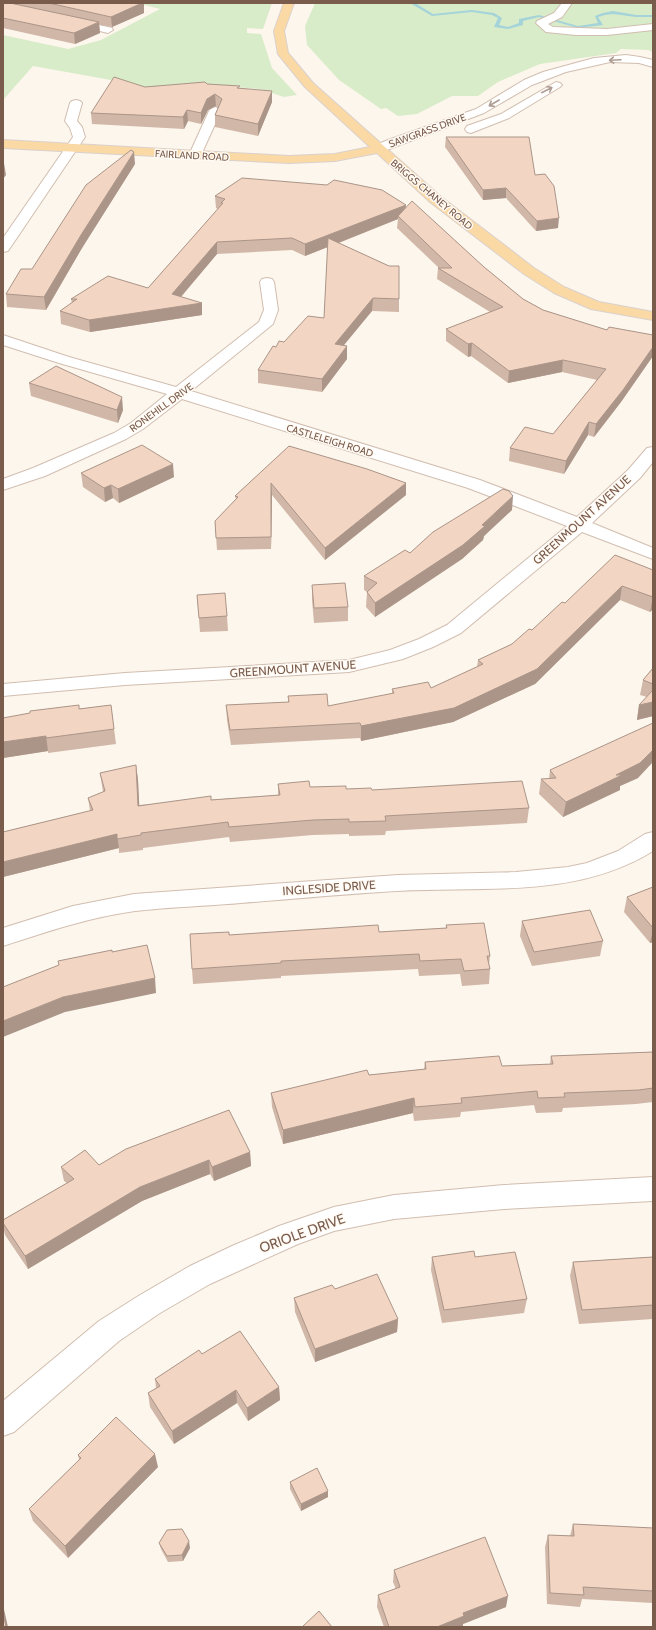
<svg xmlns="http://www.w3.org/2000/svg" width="656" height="1630" font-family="Cabin,sans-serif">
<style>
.green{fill:#d8ecc9}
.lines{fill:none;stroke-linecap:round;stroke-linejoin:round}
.stream{fill:#a5d3da;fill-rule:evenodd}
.minor-casing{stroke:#d1beb0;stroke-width:2}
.major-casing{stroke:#dad1cd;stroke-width:2}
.minor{fill:#fff;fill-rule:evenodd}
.major{fill:#fbd9a5;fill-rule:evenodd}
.wall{fill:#d1b7a8}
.shaded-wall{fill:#aa9588}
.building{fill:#f3d5c3;stroke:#aa9588}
.oneway{stroke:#af9d94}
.labels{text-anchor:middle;stroke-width:3;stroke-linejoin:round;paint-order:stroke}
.far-street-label{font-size:10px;fill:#7a5c4d;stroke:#fffaf3}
.street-label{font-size:12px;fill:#7a5c4d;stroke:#fffaf3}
.near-street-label{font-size:14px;fill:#7a5c4d;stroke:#fffaf3}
</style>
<rect width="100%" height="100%" fill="#fdf6ec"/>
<path class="green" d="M137 3H272L263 29 247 28V33L261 34 272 68 297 95 284 97 260 89 211 85 154 94 133 84 33 66 3 100V35L68 49 101 40 160 9Z
M315 3H653V52L648 50 621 49 616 53 540 64 498 82 478 96H452L417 114 398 116 386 108 381 109 339 80 307 45 305 26Z"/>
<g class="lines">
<path class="stream" d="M410 3H415L433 14 472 10 494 13 502 18 499 25 508 27 519 23V19L539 15 578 26 598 23 595 16 603 13 613 11 636 15H653V17H636L613 14 605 15 598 17 603 25 578 28 539 17 523 21V25L508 29 494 27 498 18 492 15 472 12 432 16Z"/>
<g class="minor-casing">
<path id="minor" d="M562 3H572L562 17 548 24 553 27 607 29 653 24V30L607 35H576L546 32 536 23 537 21 554 13Z
M70 18 112 28 113 30 108 33 66 23 65 21Z
M626 55 640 57 653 60V67L639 63 610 62 566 72 532 85 484 113 384 151H376L374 148 376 145 388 140 476 109 524 80 543 72 594 58Z
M556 82 560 83 562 85 560 87 509 118 471 133 467 132 465 129 467 126 501 114Z
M76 100 80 101 82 103 77 121 82 127 85 137 8 251 3 252V238L73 137 70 128 65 121 70 103 72 101Z
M215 107 219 109 221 111 201 155 199 158H191L189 155 209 111 211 109Z
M267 278 272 279 274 282 278 310 273 324 191 391 480 480 577 517 628 470 647 448 653 447V462L640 478 592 523 653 548V559L582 532 461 633 433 647 403 659 349 672 125 685 3 696V684L125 673 349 660 390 650 419 639 447 625 567 526 468 488 182 399 143 429 126 439 45 476 3 490V479L33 468 114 433 131 423 167 394 59 363 3 345V335L69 357 176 387 259 322 264 310 260 282 262 279Z
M653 832V851C576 899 484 886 397 891 345 894 293 899 241 903 206 906 170 907 135 911 90 917 46 932 3 946V928L73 906 134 894 398 875 516 872 568 867 587 863 618 851 645 834Z
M653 1177V1201L504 1209 394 1219 334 1231 298 1244 210 1284 160 1313 119 1341 14 1432 3 1436V1401L99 1321 140 1295 190 1266 232 1246 279 1226 334 1207 394 1195 504 1185Z"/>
</g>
<g class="major-casing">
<path id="major" d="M284 3H294L284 31 288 53 313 83 440 196 534 268 564 287 599 302 653 312V320L591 309 554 293 524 274 430 202 377 153 335 161 289 163 3 148V140L289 156 335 154 370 147 305 87 278 54 274 31Z"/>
</g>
<use href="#minor" class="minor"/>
<use href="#major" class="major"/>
</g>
<path class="wall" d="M3 3H144V13L112 27 99 25 100 33 75 44 3 28Z
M207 84 240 88 272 102 258 136 215 127V115L218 108 216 106 208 110 201 124 188 121 184 129 92 124 91 113 145 87Z
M446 137 558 228 536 231 506 198 483 200 445 147Z
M135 164 82 248 46 310 7 307 6 294 32 269Z
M215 196 406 208 484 267 523 299 543 310 607 330 653 335V356L621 402 594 437 588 435 564 474 509 461 510 448 553 434 597 380 562 372 508 383 471 356 468 357 446 341V329L490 312 437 279 438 268H439L397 228 398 219 339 243 389 266H399V312L372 311 344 345 347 346V359L322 392 258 383V370L276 347 324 318 328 247 305 256 292 250 217 254 181 297 202 303V315L90 332 61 324 60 311 72 303 71 299 148 288 218 209 216 208Z
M29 383 123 410 118 423 31 396Z
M289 446 406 483V495L325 560 272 495 271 549 217 550 215 521 236 499 235 496Z
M81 473 174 477 119 503 113 498 105 502 83 487Z
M512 510 484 536 483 540 462 559 375 617 366 607 367 592 364 590V576Z
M653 570V609L650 612 620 600 535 684 453 722 361 741 360 738 231 745 227 720 226 705 288 702V696L328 706 392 694V689L431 688 477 667 478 660 512 644 532 630 565 603Z
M312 585 348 607V621L314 623 312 600Z
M197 595 227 616 228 631 200 632Z
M653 668V716L637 720 639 705 647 697 640 695 643 680Z
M111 705 116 744 48 753V751L3 758V718Z
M136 765 138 780 139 805 278 795V784L310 787 346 789 372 790 529 808 527 823 386 831 385 835 349 836V834L313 835 230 842 229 837 143 848V850L119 853V848L3 877V832L90 811 88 798 103 792 100 773Z
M550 770 638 778 620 786V790L563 817 539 794 541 779H549Z
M653 887V942L650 943 624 912 627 897Z
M522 921 603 941 600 956 532 966 520 936Z
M446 925 490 956 489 964 490 969 489 984 462 986 460 974 419 976 418 969 281 976V978L193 984 192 969 229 935 379 932 446 928Z
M653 1052V1102L636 1104 563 1108 562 1112 536 1113 534 1105 461 1112 460 1117 414 1121 413 1113 283 1144 272 1107 271 1093 369 1075 424 1069 425 1062 502 1066 550 1064 551 1056Z
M250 1152 251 1166 214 1181 210 1174 142 1201 28 1269 5 1235 3 1226V1220L67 1183 64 1181 61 1167 99 1165Z
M432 1257H475L527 1299 524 1313 442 1323 431 1270Z
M653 1257V1319L579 1324 570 1276 573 1262Z
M335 1289 398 1319 397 1332 315 1362 295 1312 294 1298Z
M202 1354 279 1387 280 1400 248 1421 237 1403 174 1444 150 1407 148 1393 156 1388 155 1379Z
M78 1455 158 1467 68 1558 33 1521 29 1509 79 1460Z
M290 1482 328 1497 301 1511 290 1489Z
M573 1524 653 1528V1603L582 1599 580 1607 547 1604 545 1547 548 1535 570 1536Z
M159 1543 190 1548 183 1561 168 1562 161 1549Z
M394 1570 506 1607 463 1624V1627H384L377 1607 378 1595 396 1589 393 1582Z"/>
<path class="shaded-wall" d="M142 3H144V13L112 27 111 17Z
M99 22 100 33 75 44 74 33Z
M272 91V102L258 136V124Z
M215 94 216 106 208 110 201 124V113L207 99Z
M187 110 188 121 184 129 183 117Z
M134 152 135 164 82 248 46 310 44 297 81 235Z
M4 163 6 175 3 179V165Z
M506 188V198L483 200V190Z
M406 205 405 216H398V219L305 256V244Z
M559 218 558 228 536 231 537 221Z
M217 242V254L173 306 172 294Z
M373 298 372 311 334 357 335 344Z
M202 303V315L90 332 89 320Z
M472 343 471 356 468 357V344Z
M347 346V359L322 392V379Z
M653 347V356L621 402 594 437 596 424Z
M563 360 562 372 508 383 509 371Z
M122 397 123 410 118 423 117 410Z
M589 422 588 435 564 474 566 461Z
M173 464 174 477 119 503 118 489Z
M271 483 272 495 271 549Z
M406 483V495L325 560V548Z
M111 485 113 498 105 502 104 488Z
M513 496 512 510 484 536 483 540 462 559 375 617V603L482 525Z
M622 586 620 600 535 684 453 722 361 741V726L537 669Z
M653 597V609L650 612Z
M653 702V716L637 720 639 705Z
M46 736 48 751 3 758V742Z
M653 750V762L638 778 620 786V790L563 817 566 802 616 775Z
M136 765 138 780 140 820 138 806Z
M117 834 119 848 3 877V862Z
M653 930V942L650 943Z
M155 978 156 993 65 1012 3 1037V1021L63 997Z
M414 1098 413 1113 283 1144V1130Z
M250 1152 251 1166 214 1181 212 1167Z
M209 1160 210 1174 142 1201 28 1269 25 1256 140 1187Z
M398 1319 397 1332 315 1362V1349Z
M279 1387 280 1400 248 1421 247 1408Z
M236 1390 237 1403 174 1444 172 1431Z
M155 1454 158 1467 68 1558 65 1546Z
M328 1491V1497L301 1511V1504Z
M189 1541 190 1548 183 1561 182 1555Z
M508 1596 506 1607 463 1624V1627H437L463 1613Z
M3 1605 8 1627H6L3 1613Z"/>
<path class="building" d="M3 3H10L99 22 74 33 3 18Z
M49 3H142L111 17Z
M114 77 145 87 205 82 207 84 240 86 237 88 272 91 258 124 215 115 222 99 215 94 207 99 201 113 187 110 183 117 91 113Z
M446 137H529L535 175 545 174 554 186 559 218 537 221 506 188 483 190Z
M131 150 134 152 81 235 44 297 6 294 21 269H32L86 185Z
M242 178 327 185 334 180 382 190 406 205 305 244 292 238 217 242 172 294 202 303 89 320 60 311 77 299H71L108 276 148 288 223 203H221L225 199 215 196Z
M412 201 484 267 523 299 543 310 607 330 609 327 653 335V347L623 390 596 424 589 422 566 461 510 448 525 427 553 434 606 369 563 360 509 371 472 343 468 344 446 329 503 307 438 268H452L398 216Z
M328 238 389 266H399V299L373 298 335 344 347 346 322 379 258 370 273 346 276 347 279 341 284 342 308 316 324 318Z
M56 366 122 397 117 410 29 383Z
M142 445 173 464 118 489 111 485 104 488 81 473Z
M289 446 367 469 406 483 325 548 271 483V537L216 538 215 521 238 497 235 496Z
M503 489 509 491 513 496 482 525 485 526 463 545 375 603 367 592 377 583 364 576 405 550 410 553 433 532Z
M615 555 653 570V597L622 586 537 669 454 708 361 726 360 723 230 730 226 705 289 702 288 696 327 694 328 706 394 693 392 689 428 682 431 688 483 664 478 660 512 644 529 629 532 630 562 602 565 603Z
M345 583 348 607 314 608 312 585Z
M225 593 227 616 199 618 197 595Z
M653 668V684L643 680Z
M653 690V702L639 705Z
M79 705V709L111 705 114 729 46 738V736L3 742V718L30 713V711Z
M653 723V750L640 763 616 775H622L566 802 541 779 556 778 550 770Z
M136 765 138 806 211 796V800L280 795 278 784 309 781 310 787 346 786V789L371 788 372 790 522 781 529 808 385 816 386 821 349 822V819L313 820 229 827 228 822 141 833V835L117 839V834L3 862V832L93 810 88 798 105 791 100 773Z
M653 887V928L627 897Z
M590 910 603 941 534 952 522 921Z
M484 923 490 956H487L490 969 464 971 461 959 420 961 419 954 281 961V963L192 969 190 934 229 932V935L378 925 379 932 447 928 446 925Z
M147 945 155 978 63 997 3 1021V987L59 965 58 961 112 950V952Z
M653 1052V1088L639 1090 564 1093 565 1097 538 1098 537 1091 461 1098 462 1103 415 1107 414 1098 283 1130 271 1093 367 1070 369 1075 426 1069 425 1062 499 1056 502 1066 553 1064 551 1056Z
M229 1110 250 1152 212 1167 209 1160 140 1187 25 1256 3 1223V1220L74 1179 61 1167 85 1150 99 1165 126 1149Z
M474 1251 475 1257 515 1252 527 1299 444 1310 432 1257Z
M653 1257V1305L582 1310 573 1262Z
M377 1274 398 1319 315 1349 294 1298 332 1285 335 1289Z
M240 1331 279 1387 247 1408 236 1390 172 1431 148 1393 160 1386 155 1379 199 1350 202 1354Z
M116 1417 155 1454 65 1546 29 1509 81 1458 78 1455Z
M317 1468 328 1491 301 1504 290 1482Z
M573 1524 653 1528V1591L583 1587 584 1595 550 1593 548 1535 574 1536Z
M182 1529 189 1541 182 1555 167 1556 159 1543 167 1530Z
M485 1537 508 1596 463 1613 464 1616 437 1627H389L378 1595 400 1587 394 1570Z
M319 1611 332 1627H302Z
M3 1613 6 1627H3Z"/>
<defs><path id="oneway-shaft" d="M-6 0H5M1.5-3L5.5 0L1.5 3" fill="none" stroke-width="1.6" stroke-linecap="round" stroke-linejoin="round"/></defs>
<g class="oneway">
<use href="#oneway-shaft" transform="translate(615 60) rotate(177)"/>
<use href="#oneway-shaft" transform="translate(547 90) rotate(-27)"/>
<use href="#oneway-shaft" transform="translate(494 103) rotate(150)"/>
</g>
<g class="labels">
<g class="far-street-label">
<text transform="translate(427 130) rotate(-20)" y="4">SAWGRASS DRIVE</text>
<text transform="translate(192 155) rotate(3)" y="4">FAIRLAND ROAD</text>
<text transform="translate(432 194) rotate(40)" y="4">BRIGGS CHANEY ROAD</text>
<text transform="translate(161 407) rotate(-36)" y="4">RONEHILL DRIVE</text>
<text transform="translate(330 440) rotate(17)" y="4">CASTLELEIGH ROAD</text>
</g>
<g class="street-label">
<text transform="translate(582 520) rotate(-42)" y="4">GREENMOUNT AVENUE</text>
<text transform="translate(293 669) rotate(-4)" y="4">GREENMOUNT AVENUE</text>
<text transform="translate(329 888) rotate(-4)" y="4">INGLESIDE DRIVE</text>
</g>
<g class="near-street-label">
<text transform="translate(302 1233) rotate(-20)" y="5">ORIOLE DRIVE</text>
</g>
</g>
<rect width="656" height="1630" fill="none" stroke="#7a5c4d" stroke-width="8"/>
</svg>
